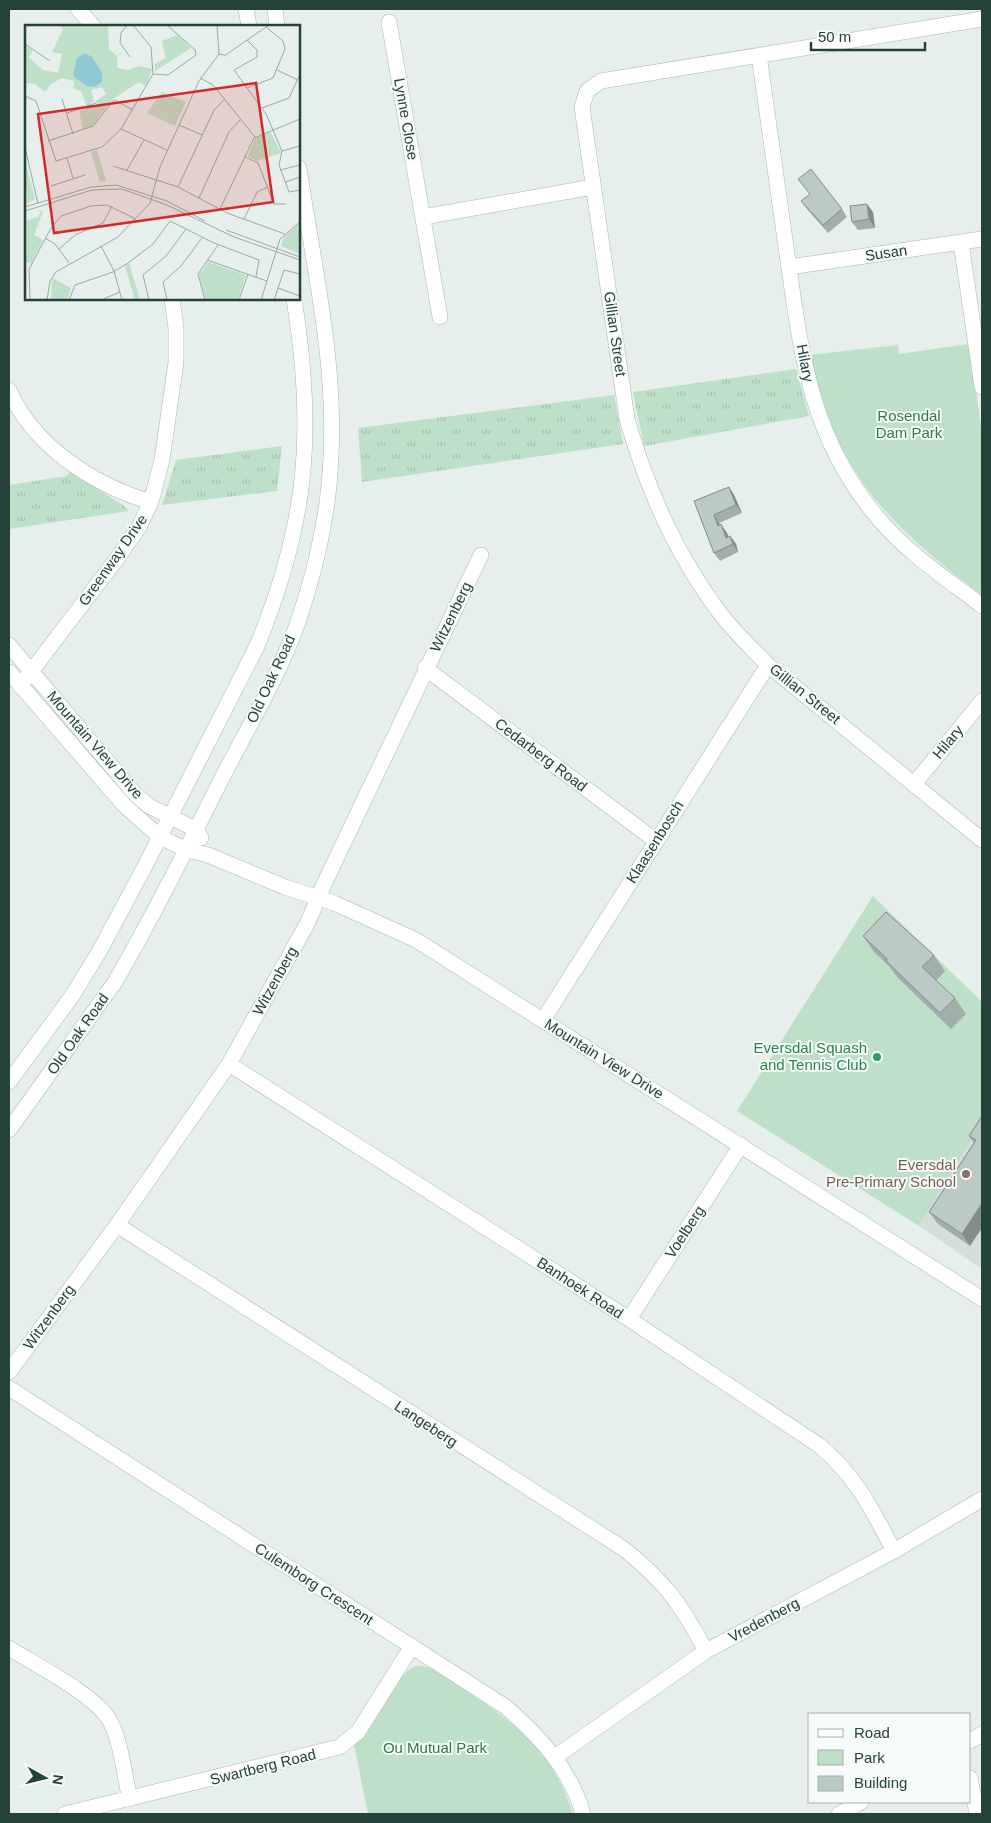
<svg xmlns="http://www.w3.org/2000/svg" width="991" height="1823" font-family="Helvetica,sans-serif">
<style>
.built{fill:#d4dfda}
.grass{fill:url(#grass-tufts)}
.green{fill:#bfe0c8}
.lines{fill:none;stroke-linecap:round;stroke-linejoin:round}
.street-casing{stroke:#a8b8b2;stroke-width:16}
.secondary-casing{stroke:#a4bbb3;stroke-width:16}
.street{stroke:#fff;stroke-width:15}
.secondary{stroke:#fff;stroke-width:15}
.wall{fill:#a1aea9}
.shaded-wall{fill:#838d89}
.building{fill:#bbcac4;stroke:#838d89}
.leisure-dot{fill:#2e9e5b;stroke:#f7fbf9;stroke-width:2}
.education-dot{fill:#8d6e63;stroke:#f7fbf9;stroke-width:2}
.labels{text-anchor:middle;stroke-width:4;stroke-linejoin:round;paint-order:stroke}
.street-label{font-size:15px;fill:#24423a;stroke:#f7fbf9}
.park-label{font-size:15px;fill:#2d7a4b;stroke:#f7fbf9}
.leisure-label{font-size:15px;fill:#27864d;stroke:#f7fbf9;text-anchor:end}
.education-label{font-size:15px;fill:#785e54;stroke:#f7fbf9;text-anchor:end}
.inset-road{fill:none;stroke:#98aaa4;stroke-width:1}
.view{fill:#d62828;fill-opacity:0.15;stroke:#d62828;stroke-width:2.5}
.inset-edge{fill:none;stroke:#24423a;stroke-width:2.5}
</style>
<defs>
<pattern id="grass-tufts" width="24" height="20" patternUnits="userSpaceOnUse" patternTransform="scale(1.25)"><rect width="24" height="20" fill="#bfe0c8"/><path d="M3 7l-1-3M5 7V3M7 7l1-3M15 17l-1-3M17 17v-4M19 17l1-3" fill="none" stroke="#a4c1ad"/></pattern>
</defs>
<rect width="100%" height="100%" fill="#e6efeb"/>
<path class="built" d="M982 1123V1269L919 1226Z"/>
<path class="grass" d="M796 369 809 416 644 446 633 392Z
M614 395 623 444 362 482 358 428Z
M282 446 277 491 162 505 176 460Z
M70 471 124 506 129 511 9 529V485L67 476Z"/>
<path class="green" d="M969 344 982 434V596C908 538 858 498 823 407 817 391 814 372 810 355L898 345 899 354Z
M873 896 982 1002V1123L919 1226 737 1111Z
M415 1666C432 1664 446 1677 459 1686 513 1721 553 1750 573 1814H368L354 1745C373 1727 395 1675 415 1666Z"/>
<g class="lines">
<g class="street-casing">
<path id="street" d="M78 9 93 26
M982 19 601 81 587 91 582 107 627 419C647 489 679 560 723 617 737 635 753 649 768 665L982 840
M389 22 440 317
M759 55C768 119 777 183 786 247 801 350 808 435 878 518 907 553 947 579 982 606
M423 217 593 187
M961 242 982 387
M789 267 982 239
M9 390C34 447 94 485 151 502
M425 668 656 841
M20 686 119 556 139 527 151 502 162 460 176 362V328L172 299
M914 784 982 701
M543 1020 768 665
M229 1064 629 1319 820 1446C858 1479 871 1508 894 1551
M117 1225 624 1549C666 1583 681 1604 706 1651
M629 1319 741 1145
M9 1372 117 1225 229 1064 307 924 325 882 481 555
M9 1388 506 1707C540 1737 571 1770 583 1814
M9 1648C34 1664 97 1696 110 1721 122 1744 124 1775 130 1799
M970 1741 982 1734
M555 1757 706 1651 894 1551 982 1499
M970 1778 977 1814
M65 1814 339 1747 358 1732 412 1646
M839 1814 861 1802"/>
</g>
<g class="secondary-casing">
<path id="secondary" d="M246 9 249 26
M275 9 277 26
M9 645 135 794 149 806 197 830 201 838
M9 672 124 805 160 837 187 850 208 855 285 887 334 903 416 940 982 1299
M9 1082 72 996 99 952 146 864 257 646C308 522 315 430 294 299
M9 1130 115 982C152 918 185 852 218 786 245 732 278 679 298 622 316 569 329 512 331 456 336 360 313 263 299 168"/>
</g>
<use href="#street" class="street"/>
<use href="#secondary" class="secondary"/>
</g>
<path class="wall" d="M801 201 842 209 847 217 828 233 807 209Z
M873 212 875 228 858 230 852 222Z
M729 487 734 495 742 513 719 523 727 533 729 537 730 536 736 544 738 552 720 561 714 553 694 501Z
M863 936 934 955 945 971 936 981 955 998 966 1014 951 1029 897 977 889 966 874 952Z
M982 1116 970 1246 938 1224 929 1212 974 1143 969 1136Z"/>
<path class="shaded-wall" d="M867 204 873 212 875 228 869 219Z
M729 487 734 495 742 513 736 505Z
M714 515 719 523 723 534 718 526Z
M721 524 727 533 732 546 726 538Z
M730 536 736 544 738 552 733 544Z
M982 1203V1228L970 1246 962 1234Z"/>
<path class="building" d="M811 169 842 209 823 225 801 201 810 194 798 179Z
M867 204 869 219 852 222 850 206Z
M729 487 736 505 714 515 718 526 721 524 726 538 730 536 733 544 714 553 694 501Z
M886 912 934 955 922 967 955 998 940 1013 886 961 887 959 863 936Z
M982 1116V1203L962 1234 929 1212 976 1140 969 1136Z"/>
<circle class="leisure-dot" cx="877" cy="1057" r="5"/>
<circle class="education-dot" cx="966" cy="1174" r="5"/>
<g class="labels">
<g class="street-label">
<text transform="translate(406 119) rotate(80)" y="5">Lynne Close</text>
<text transform="translate(886 253) rotate(-8)" y="5">Susan</text>
<text transform="translate(615 334) rotate(82)" y="5">Gillian Street</text>
<text transform="translate(805 363) rotate(79)" y="5">Hilary</text>
<text transform="translate(113 560) rotate(-55)" y="5">Greenway Drive</text>
<text transform="translate(451 617) rotate(-64)" y="5">Witzenberg</text>
<text transform="translate(271 679) rotate(-65)" y="5">Old Oak Road</text>
<text transform="translate(805 694) rotate(39)" y="5">Gillian Street</text>
<text transform="translate(948 742) rotate(-50)" y="5">Hilary</text>
<text transform="translate(95 745) rotate(49)" y="5">Mountain View Drive</text>
<text transform="translate(541 755) rotate(37)" y="5">Cedarberg Road</text>
<text transform="translate(655 842) rotate(-58)" y="5">Klaasenbosch</text>
<text transform="translate(275 981) rotate(-61)" y="5">Witzenberg</text>
<text transform="translate(78 1034) rotate(-55)" y="5">Old Oak Road</text>
<text transform="translate(604 1059) rotate(32)" y="5">Mountain View Drive</text>
<text transform="translate(685 1232) rotate(-57)" y="5">Voelberg</text>
<text transform="translate(580 1288) rotate(33)" y="5">Banhoek Road</text>
<text transform="translate(49 1317) rotate(-54)" y="5">Witzenberg</text>
<text transform="translate(426 1424) rotate(33)" y="5">Langeberg</text>
<text transform="translate(314 1584) rotate(33)" y="5">Culemborg Crescent</text>
<text transform="translate(764 1620) rotate(-28)" y="5">Vredenberg</text>
<text transform="translate(263 1767) rotate(-14)" y="5">Swartberg Road</text>
</g>
<g class="park-label">
<text x="909" y="421">Rosendal<tspan x="909" dy="17">Dam Park</tspan></text>
<text x="435" y="1753">Ou Mutual Park</text>
</g>
<g class="leisure-label">
<text x="867" y="1053">Eversdal Squash<tspan x="867" dy="17">and Tennis Club</tspan></text>
</g>
<g class="education-label">
<text x="956" y="1170">Eversdal<tspan x="956" dy="17">Pre-Primary School</tspan></text>
</g>
</g>
<g transform="translate(25 25)">
<rect width="275" height="275" fill="#e6efeb"/>
<path d="M72 125 81 156 75 157 66 127ZM0 136 10 174 0 180ZM16 186H18L9 210 18 215 6 238H0V196L13 192ZM275 198V229L256 221 259 212ZM104 238 115 275H110L100 241Z" fill="#bfe0c8"/>
<path d="M35 0H83L84 24 92 31 99 24 92 33V43L103 45 114 41 127 44 121 61 114 57 88 74 67 101 58 105 54 86 72 80 71 76 81 69 77 62 66 65 69 76 62 82 56 66 48 63 49 56 37 53 26 59 20 67 10 59 0 58V20L8 26 4 32 18 45 33 48 37 29 27 27 38 4ZM152 10 166 23 130 46V39L141 33 137 16ZM137 67 161 77 150 101 122 88ZM245 106 256 128 232 136 223 131 230 114ZM183 237 221 250 213 275H181L174 250ZM27 253 46 263 42 275H26Z" fill="#bfe0c8"/>
<path d="M60 28 67 32 77 48V57L69 62 62 61 48 51 52 33Z" fill="#8ec9d4"/>
<path class="inset-road" d="M102 0 96 8 95 18 105 32M192 0 194 29M222 15 232 25V32L209 45 241 89 257 126M0 19 25 36M199 31 244 0M252 45 273 55M128 49 143 50 171 30 170 25 142 0M175 53 188 60 230 112M222 63 248 53 260 24 258 16 241 2M0 71 11 76 31 136 77 122 96 104 128 49 126 22 108 0M37 74 48 109M237 83 264 73 275 49M42 88 71 78M154 100 177 110M96 104 142 125M23 116 68 101 89 75 108 85M0 122 13 179M257 126 254 140 264 167 275 165M257 126 275 121M219 131 233 138 249 179H261M42 133 48 153M88 141 153 162 202 188 260 209M102 145 119 115M255 145 275 140M260 157 275 152M26 161 60 150M153 162 189 85 200 74M174 173 204 107 215 95M0 182 66 162 91 160 142 176 180 196M195 184 229 113 275 94M0 186 67 165 97 164 142 180 209 212 275 235M219 194 232 167 243 162M201 205 275 232M20 213 30 219 44 238M76 221 89 246 97 275M34 224 50 210 78 198 87 181M182 235 242 256M253 263 275 271M5 275 4 244 26 203 36 191 66 181 82 180 111 194M22 275 25 256 31 247 93 212 125 178 135 142 174 56 194 29 199 30M44 275 50 260 88 247 103 238 128 219 145 196 189 218 234 235 231 252M76 275 95 267M124 275 118 250 141 231 161 204M142 275 138 257 156 241 177 213M180 275 173 249 193 220M214 275 223 249M236 275 255 214 275 197M249 275 259 245 275 249"/>
<path class="view" d="M231 58 248 177 29 208 13 89Z"/>
<rect width="275" height="275" class="inset-edge"/>
</g>
<rect width="991" height="1823" fill="none" stroke="#24423a" stroke-width="20"/>
<rect x="808" y="1713" width="162" height="90" fill="#f7fbf9" stroke="#a3b1ad"/>
<rect x="818" y="1729" width="25" height="8" fill="#ffffff" stroke="#a3b1ad"/>
<text x="854" y="1738" font-size="15" fill="#24423a">Road</text>
<rect x="818" y="1750" width="25" height="15" fill="#bfe0c8" stroke="#a3b1ad"/>
<text x="854" y="1763" font-size="15" fill="#24423a">Park</text>
<rect x="818" y="1776" width="25" height="15" fill="#bbcac4" stroke="#a3b1ad"/>
<text x="854" y="1788" font-size="15" fill="#24423a">Building</text>
<g transform="translate(45 1778) rotate(98)" stroke="#f7fbf9" stroke-width="4" paint-order="stroke">
<path d="M0-4L9 19L0 12L-9 19Z" fill="#24423a"/>
<text y="-8" font-size="14" font-weight="bold" text-anchor="middle" fill="#24423a">N</text>
</g>
<path d="M811 42v8h114v-8" fill="none" stroke="#24423a" stroke-width="2.5"/>
<text x="818" y="42" font-size="15" fill="#24423a" stroke="#f7fbf9" stroke-width="4" paint-order="stroke">50 m</text>
</svg>
